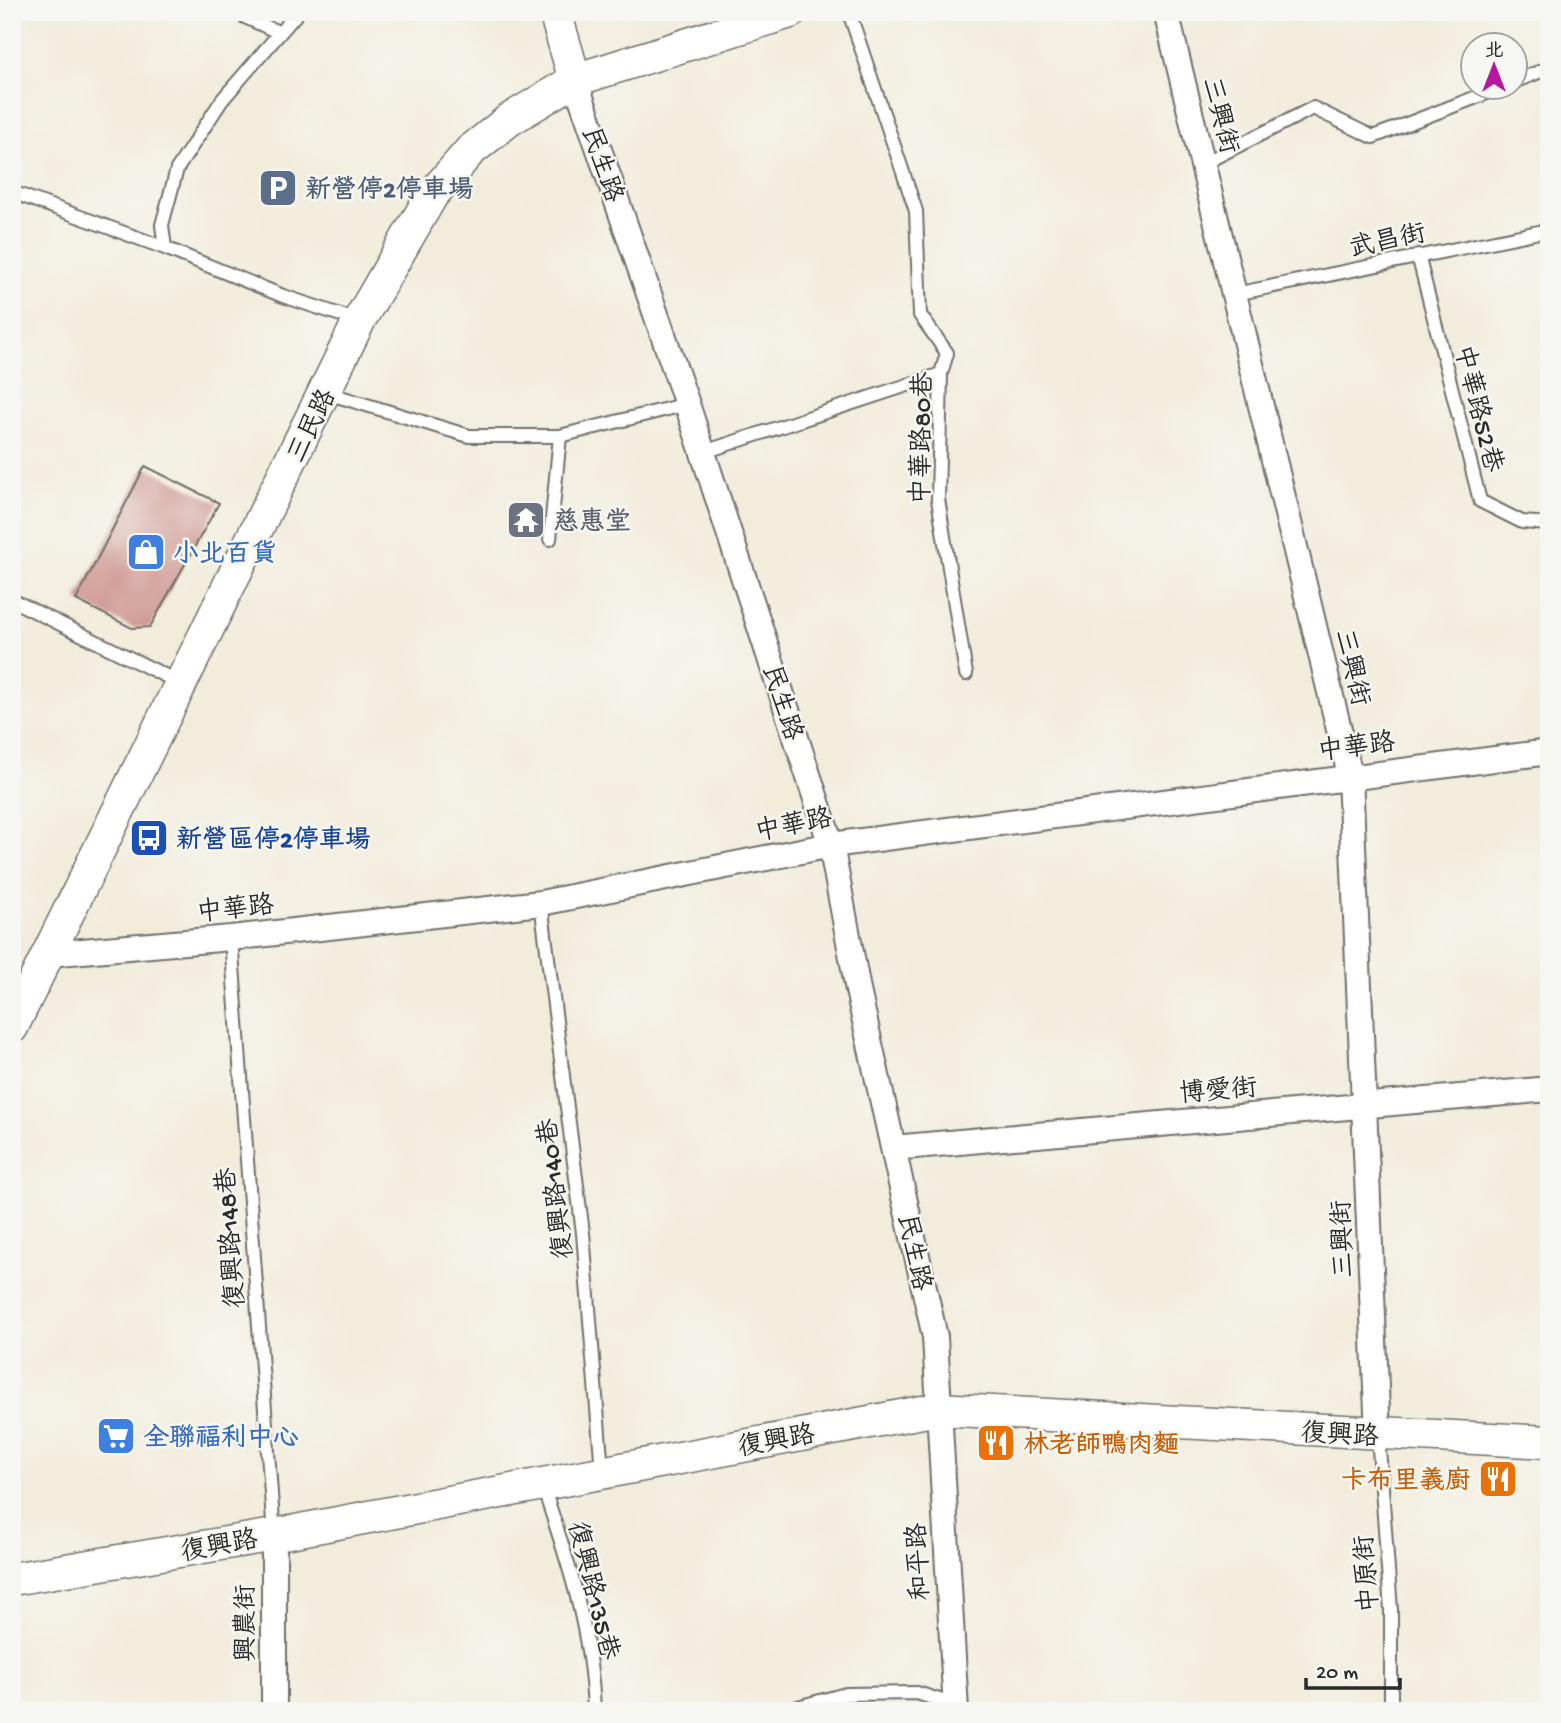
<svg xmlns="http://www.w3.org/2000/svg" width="1561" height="1723" font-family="'Gochi Hand','LXGW WenKai TC',sans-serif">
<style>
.building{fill:#cd958e}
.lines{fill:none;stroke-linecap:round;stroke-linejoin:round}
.service-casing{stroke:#716f69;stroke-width:16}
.minor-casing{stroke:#716f69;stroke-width:28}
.tertiary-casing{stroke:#716f69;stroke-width:35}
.service{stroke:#fff;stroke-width:12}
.minor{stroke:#fff;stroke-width:24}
.tertiary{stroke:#fff;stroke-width:32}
.labels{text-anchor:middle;stroke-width:5;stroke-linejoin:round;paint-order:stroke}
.street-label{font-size:26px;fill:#2b2b2b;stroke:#f6f6f2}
.service-label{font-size:26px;font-weight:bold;fill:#4e5e75;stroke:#f6f6f2;text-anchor:start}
.worship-label{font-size:26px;font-weight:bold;fill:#5b616d;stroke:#f6f6f2;text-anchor:start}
.shop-label{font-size:26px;font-weight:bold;fill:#366cbe;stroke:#f6f6f2;text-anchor:start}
.transit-label{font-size:26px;font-weight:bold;fill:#164399;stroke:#f6f6f2;text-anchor:start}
.food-label{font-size:26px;font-weight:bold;fill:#c56008;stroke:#f6f6f2;text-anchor:start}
</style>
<rect width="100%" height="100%" fill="#f6f6f2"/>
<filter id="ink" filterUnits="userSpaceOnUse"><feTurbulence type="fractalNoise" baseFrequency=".0143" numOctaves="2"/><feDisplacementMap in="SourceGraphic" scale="14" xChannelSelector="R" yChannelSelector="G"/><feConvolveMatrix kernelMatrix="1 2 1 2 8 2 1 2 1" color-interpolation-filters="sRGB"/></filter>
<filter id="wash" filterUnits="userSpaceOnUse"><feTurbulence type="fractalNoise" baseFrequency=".00686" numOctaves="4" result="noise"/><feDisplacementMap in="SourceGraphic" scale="28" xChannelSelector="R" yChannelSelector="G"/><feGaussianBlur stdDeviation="1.57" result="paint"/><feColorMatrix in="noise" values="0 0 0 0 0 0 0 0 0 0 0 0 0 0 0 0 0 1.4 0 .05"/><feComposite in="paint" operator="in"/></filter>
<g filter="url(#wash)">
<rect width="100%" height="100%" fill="#f2ecdb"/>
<g id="blocks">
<path class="building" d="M145 466 219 503 150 627 132 628 76 600Z"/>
</g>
</g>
<g filter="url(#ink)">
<use href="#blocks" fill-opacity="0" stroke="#716f69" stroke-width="2"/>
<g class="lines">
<g class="service-casing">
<path id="service" d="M243 12 245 17 278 32
M298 12 222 100 177 169 162 225 165 248 283 296 359 321
M849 12 916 211 920 315 947 353 941 374 938 499 966 674
M1516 81 1549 68
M1204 163 1313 108 1373 137 1500 88
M12 192 165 248
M1418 255 1480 501 1522 522 1549 524
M1235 294 1549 230
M327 393 469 436H560L687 404
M701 453 941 374
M550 539 560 436
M12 600 180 683
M541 903 583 1233 602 1471
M231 938 274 1535
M1378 1435 1391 1610V1711
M542 1484C568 1560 591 1630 594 1711
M783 1711 846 1694 917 1693 955 1705"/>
</g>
<g class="minor-casing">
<path id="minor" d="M1166 12 1350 775 1378 1435
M575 80 687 404 831 845 858 990 935 1337 956 1711
M48 954 231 938 541 903 831 845 1549 752
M893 1148 1549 1089
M274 1535V1711"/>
</g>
<g class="tertiary-casing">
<path id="tertiary" d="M555 12 575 80
M12 1027 359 321 432 195 470 151 509 120 575 80 790 12
M12 1579 274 1535 938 1409 1549 1442"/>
</g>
<use href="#service" class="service"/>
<use href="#minor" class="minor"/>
<use href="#tertiary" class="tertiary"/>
</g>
</g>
<defs>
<g id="parking-square" transform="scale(2.0125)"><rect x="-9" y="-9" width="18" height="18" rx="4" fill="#5c6f8a" stroke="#f6f6f2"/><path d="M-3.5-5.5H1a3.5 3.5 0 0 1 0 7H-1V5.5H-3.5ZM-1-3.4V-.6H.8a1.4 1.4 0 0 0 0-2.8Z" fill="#fff"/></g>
<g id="temple-square" transform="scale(2.0125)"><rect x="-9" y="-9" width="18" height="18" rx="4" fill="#6b7280" stroke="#f6f6f2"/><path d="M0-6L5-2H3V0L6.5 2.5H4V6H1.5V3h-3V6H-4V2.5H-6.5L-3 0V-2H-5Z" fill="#fff"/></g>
<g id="shop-square" transform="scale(2.0125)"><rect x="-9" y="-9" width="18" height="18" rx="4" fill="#3f7fe0" stroke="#f6f6f2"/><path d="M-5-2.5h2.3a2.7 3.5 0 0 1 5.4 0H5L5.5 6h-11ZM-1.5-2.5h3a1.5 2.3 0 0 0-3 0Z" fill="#fff"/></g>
<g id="bus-square" transform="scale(2.0125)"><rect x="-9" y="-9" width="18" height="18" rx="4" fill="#1a4fb4" stroke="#f6f6f2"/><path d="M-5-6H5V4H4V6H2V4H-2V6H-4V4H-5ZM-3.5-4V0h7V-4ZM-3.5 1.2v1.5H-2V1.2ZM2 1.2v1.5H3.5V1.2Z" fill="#fff"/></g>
<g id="supermarket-square" transform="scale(2.0125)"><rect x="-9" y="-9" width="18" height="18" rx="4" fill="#3f7fe0" stroke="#f6f6f2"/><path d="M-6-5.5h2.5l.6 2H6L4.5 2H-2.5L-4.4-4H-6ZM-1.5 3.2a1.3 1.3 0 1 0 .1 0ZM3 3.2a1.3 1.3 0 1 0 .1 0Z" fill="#fff"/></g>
<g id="restaurant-square" transform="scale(2.0125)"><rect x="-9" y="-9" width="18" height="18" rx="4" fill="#e8710a" stroke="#f6f6f2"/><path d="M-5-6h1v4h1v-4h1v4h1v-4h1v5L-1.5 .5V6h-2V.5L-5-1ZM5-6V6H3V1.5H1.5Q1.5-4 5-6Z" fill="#fff"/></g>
</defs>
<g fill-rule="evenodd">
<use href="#parking-square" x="278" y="188"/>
<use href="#temple-square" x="526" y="520"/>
<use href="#shop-square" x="146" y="552"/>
<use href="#bus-square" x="149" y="838"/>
<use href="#supermarket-square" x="116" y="1436"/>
<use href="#restaurant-square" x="996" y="1443"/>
<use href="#restaurant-square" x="1498" y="1479"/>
</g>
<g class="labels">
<g class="street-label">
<text transform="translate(1222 115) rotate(76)" y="9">三興街</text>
<text transform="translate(604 164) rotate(71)" y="9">民生路</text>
<text transform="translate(1387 239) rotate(-12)" y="9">武昌街</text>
<text transform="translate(1480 408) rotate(76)" y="9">中華路52巷</text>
<text transform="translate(310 425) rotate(-64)" y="9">三民路</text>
<text transform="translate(920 438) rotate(-89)" y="9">中華路80巷</text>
<text transform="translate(1354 667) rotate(77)" y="9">三興街</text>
<text transform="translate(784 702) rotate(72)" y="9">民生路</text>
<text transform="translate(1356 745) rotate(-7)" y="9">中華路</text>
<text transform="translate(793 823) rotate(-11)" y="9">中華路</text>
<text transform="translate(235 907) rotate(-6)" y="9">中華路</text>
<text transform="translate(1218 1089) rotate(-5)" y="9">博愛街</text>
<text transform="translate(554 1189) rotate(-97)" y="9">復興路140巷</text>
<text transform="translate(229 1238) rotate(-94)" y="9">復興路148巷</text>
<text transform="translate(1341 1239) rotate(-92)" y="9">三興街</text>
<text transform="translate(916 1252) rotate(78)" y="9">民生路</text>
<text transform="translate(1340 1433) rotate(3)" y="9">復興路</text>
<text transform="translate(776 1439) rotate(-10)" y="9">復興路</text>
<text transform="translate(219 1544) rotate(-10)" y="9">復興路</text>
<text transform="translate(917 1562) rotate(-93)" y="9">和平路</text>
<text transform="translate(1365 1574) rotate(-94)" y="9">中原街</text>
<text transform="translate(595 1590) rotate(76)" y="9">復興路135巷</text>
<text transform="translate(244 1623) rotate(-90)" y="9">興農街</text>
</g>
<g class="service-label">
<text x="305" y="197">新營停2停車場</text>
</g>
<g class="worship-label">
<text x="553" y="529">慈惠堂</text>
</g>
<g class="shop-label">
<text x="173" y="561">小北百貨</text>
<text x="143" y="1445">全聯福利中心</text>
</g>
<g class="transit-label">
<text x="176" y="847">新營區停2停車場</text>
</g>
<g class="food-label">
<text x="1023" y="1452">林老師鴨肉麵</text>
<text x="1471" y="1488" text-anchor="end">卡布里義廚</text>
</g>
</g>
<rect width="1561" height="1723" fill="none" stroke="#f6f6f2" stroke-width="42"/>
<g transform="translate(1494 66)"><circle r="33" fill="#f6f6f2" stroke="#a5a5a2" stroke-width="2"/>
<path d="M0-5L12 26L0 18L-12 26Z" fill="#b5179e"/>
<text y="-10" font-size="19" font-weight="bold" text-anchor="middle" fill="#2b2b2b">北</text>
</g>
<path d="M1306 1678v10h94v-10" fill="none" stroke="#2b2b2b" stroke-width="3.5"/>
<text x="1316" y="1678" font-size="21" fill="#2b2b2b" stroke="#f6f6f2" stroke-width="5" paint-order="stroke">20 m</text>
</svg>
